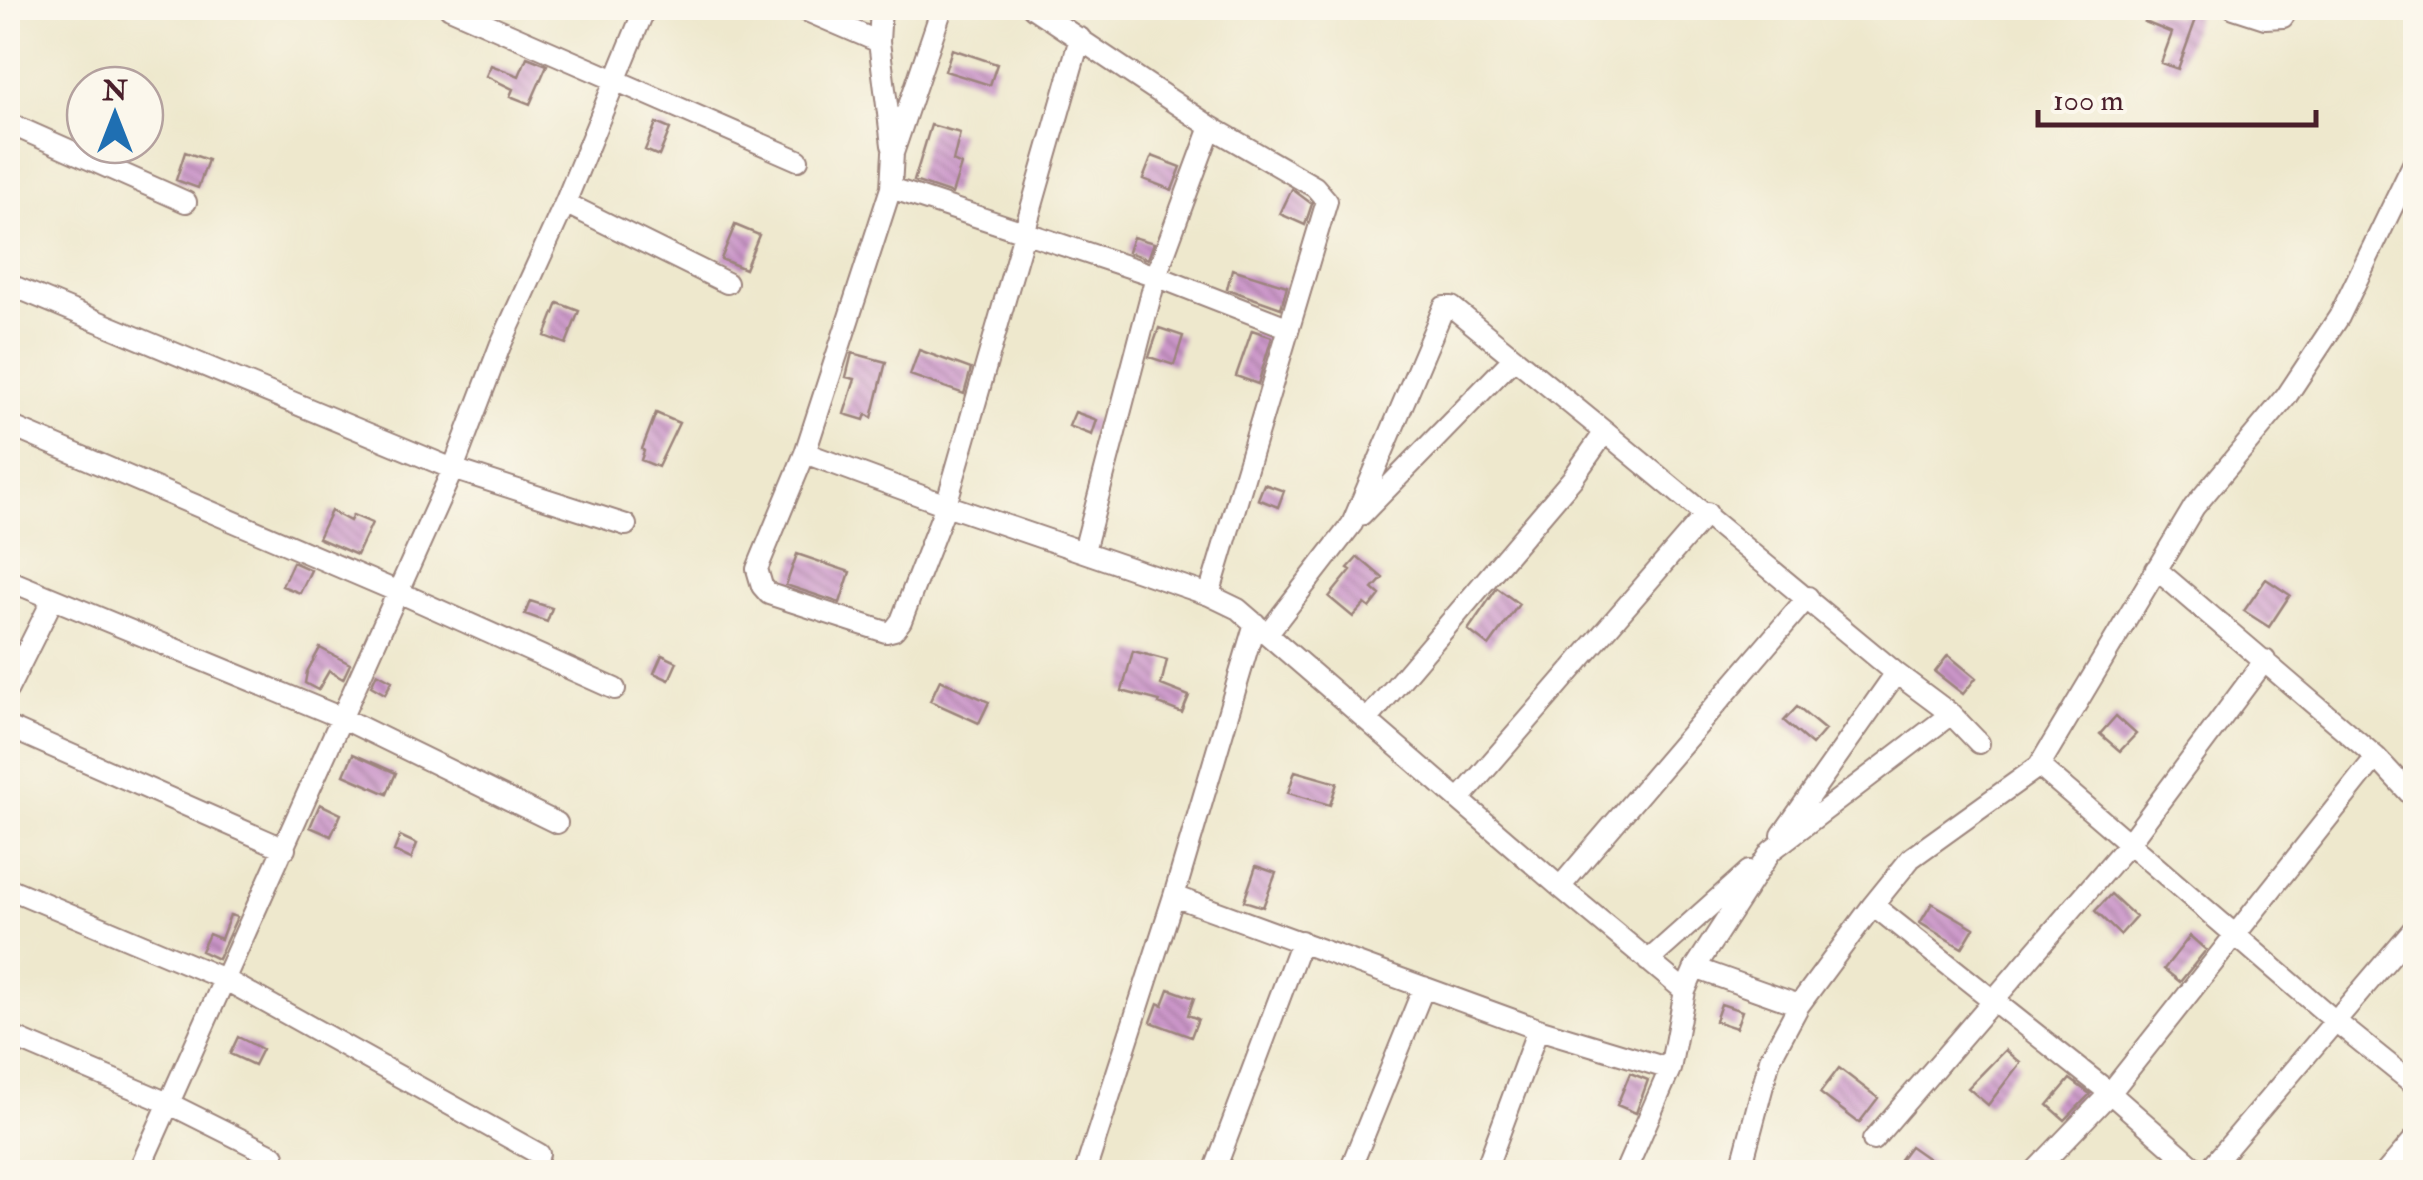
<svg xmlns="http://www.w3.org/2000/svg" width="2423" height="1180" font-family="'IM FELL Double Pica',serif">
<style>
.building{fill:url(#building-back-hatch)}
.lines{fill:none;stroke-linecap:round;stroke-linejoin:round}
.street-casing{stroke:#9c847c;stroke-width:24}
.street{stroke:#fff;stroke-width:20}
</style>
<defs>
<pattern id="building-back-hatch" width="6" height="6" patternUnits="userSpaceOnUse" patternTransform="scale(2.5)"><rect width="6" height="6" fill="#cb96c9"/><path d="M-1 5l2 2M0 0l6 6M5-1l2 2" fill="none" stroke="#a77aa3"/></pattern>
</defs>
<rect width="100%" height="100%" fill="#fbf7ec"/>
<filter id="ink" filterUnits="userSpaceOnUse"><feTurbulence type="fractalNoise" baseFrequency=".01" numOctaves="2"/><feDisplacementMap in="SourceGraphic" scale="20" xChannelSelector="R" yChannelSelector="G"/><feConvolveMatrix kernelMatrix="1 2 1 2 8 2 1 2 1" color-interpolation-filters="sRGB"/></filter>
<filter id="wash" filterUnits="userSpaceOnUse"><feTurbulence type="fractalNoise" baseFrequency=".0048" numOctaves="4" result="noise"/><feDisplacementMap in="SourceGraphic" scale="40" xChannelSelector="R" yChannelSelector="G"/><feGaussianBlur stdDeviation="2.25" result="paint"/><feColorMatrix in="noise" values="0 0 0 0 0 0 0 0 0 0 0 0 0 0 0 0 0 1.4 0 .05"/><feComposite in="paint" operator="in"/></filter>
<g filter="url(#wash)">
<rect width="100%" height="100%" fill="#eee8cd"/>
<g id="blocks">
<path class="building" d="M2181 8H2200L2178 69 2161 63 2172 33 2145 22 2150 10 2177 18Z
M952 49 997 64 990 85 945 71Z
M527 57 547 65 530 104 510 96 513 89 486 76 491 65 519 76Z
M656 123 670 129 659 156 645 150Z
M931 125 960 133 953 161 961 165 952 194 914 181Z
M185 152 208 160 198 188 176 180Z
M1152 156 1181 167 1172 190 1143 179Z
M1292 189 1312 204 1305 225 1280 214Z
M735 225 759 235 745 269 721 259Z
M1133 237 1154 243 1148 259 1128 252Z
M1232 269 1287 286 1281 308 1227 289Z
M558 303 579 311 566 344 545 336Z
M1159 328 1183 336 1174 365 1149 357Z
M1252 330 1272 337 1258 384 1236 376Z
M919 350 971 369 964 394 910 375Z
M852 353 886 362 872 418 866 414 864 420 844 414 855 379 846 377Z
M1075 412 1097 420 1092 435 1069 426Z
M656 413 679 423 658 467 641 460 644 451 642 449Z
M1264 484 1284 491 1278 507 1258 499Z
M331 511 350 521 353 515 372 523 357 555 318 538Z
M797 554 850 572 840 603 786 585Z
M1358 557 1383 578 1373 589 1380 595 1370 608 1365 604 1353 617 1329 597 1351 570 1348 568Z
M293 562 311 570 300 593 282 586Z
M2266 579 2290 595 2269 627 2244 611Z
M1497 588 1519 604 1489 646 1468 630Z
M530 601 552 608 547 622 525 614Z
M320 648 350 664 343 679 329 671 318 690 305 683 307 672Z
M1133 651 1167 660 1161 685 1189 696 1182 713 1159 704 1160 701 1122 691Z
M662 655 677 662 669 680 654 673Z
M1948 655 1976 678 1963 694 1935 672Z
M377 673 392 681 385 694 371 686Z
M940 680 989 702 979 723 930 701Z
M1797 707 1825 730 1812 745 1784 721Z
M2116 716 2136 734 2120 751 2100 734Z
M353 754 396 773 387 794 344 775Z
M1295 771 1337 783 1330 805 1288 793Z
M320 804 341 814 331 836 310 827Z
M400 836 417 844 411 859 394 851Z
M1256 866 1276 873 1263 907 1244 901Z
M2111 894 2136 917 2120 935 2095 911Z
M1932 903 1974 928 1962 948 1920 923Z
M230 915 237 917 218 959 201 951 209 934 221 939Z
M2190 936 2206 950 2180 982 2164 969Z
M1169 989 1194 998 1188 1015 1198 1019 1191 1037 1151 1022 1158 1003 1163 1005Z
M1721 1004 1742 1011 1736 1028 1715 1021Z
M238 1037 262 1049 254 1065 230 1054Z
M2005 1050 2020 1063 1988 1105 1968 1088Z
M1839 1068 1878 1098 1859 1123 1820 1093Z
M1630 1073 1648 1080 1636 1113 1617 1105Z
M2070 1079 2090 1094 2065 1120 2048 1105Z
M1910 1146 1947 1172H1912L1898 1162Z"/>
</g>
</g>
<g filter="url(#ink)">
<use href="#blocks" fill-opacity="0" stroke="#9c847c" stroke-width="2.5"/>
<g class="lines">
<g class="street-casing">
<path id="street" d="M450 8 798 160
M800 8 879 42
M881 8 879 42 892 145
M942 8 893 153 891 188 805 453 757 569 762 586 769 594 886 632 894 630 901 621 946 505 1080 38
M1033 8 1211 127 1315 187 1327 201 1209 595
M2234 8 2265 18 2283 17 2288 8
M8 123 186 202
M891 188 1156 276 1287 327
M565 203 727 283
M8 284 453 469 626 525
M8 425 396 591 615 689
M805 453 946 505 1209 595 1238 609 1560 887 1685 991
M1361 515 1514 358
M1084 551 1156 276 1211 127
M2156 569 2376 757 2416 800
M8 580 342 718 557 823
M1267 634 1352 524 1444 307H1452L1605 432
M8 689 53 599
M1367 720 1572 479 1605 432 1896 673 1951 714 1979 743
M8 727 285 849
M2039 766 2334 1020 2416 1086
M1459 800 1707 513
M1782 835 1896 673
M1560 887 1808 597
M8 888 224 979 539 1154
M1174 896 1538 1029 1670 1069
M1873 905 2110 1093 2200 1172
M1648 961 1749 871
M1695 968 1799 1005
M8 1035 168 1103 274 1156
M1873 1140 2128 844 2265 660
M138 1172 453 469 500 346 565 203 645 8
M1085 1172 1174 896 1255 623
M1214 1172 1301 941
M1349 1172 1424 987
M1485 1172 1538 1029
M1625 1172 1670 1069 1685 991 1695 968 1771 851 1951 714
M1740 1172 1770 1059 1799 1005 1873 905 1911 858 2039 766 2194 507 2286 397 2339 317 2416 158
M2034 1172 2110 1093 2376 757
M2207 1172 2416 926
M2386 1172 2416 1137"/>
</g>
<use href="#street" class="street"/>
</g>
</g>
<rect width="2423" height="1180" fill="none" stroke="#fbf7ec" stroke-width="40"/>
<g transform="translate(115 115)"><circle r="48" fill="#fbf7ec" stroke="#b4a19f" stroke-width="2.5"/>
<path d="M0-8L18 38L0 25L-18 38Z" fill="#1f6fb2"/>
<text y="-15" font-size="28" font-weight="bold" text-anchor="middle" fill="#4a1f2b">N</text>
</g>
<path d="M2038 110v15h278v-15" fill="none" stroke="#4a1f2b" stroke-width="5"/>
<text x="2053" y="110" font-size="30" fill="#4a1f2b" stroke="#fbf7ec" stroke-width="8" paint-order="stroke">100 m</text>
</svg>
